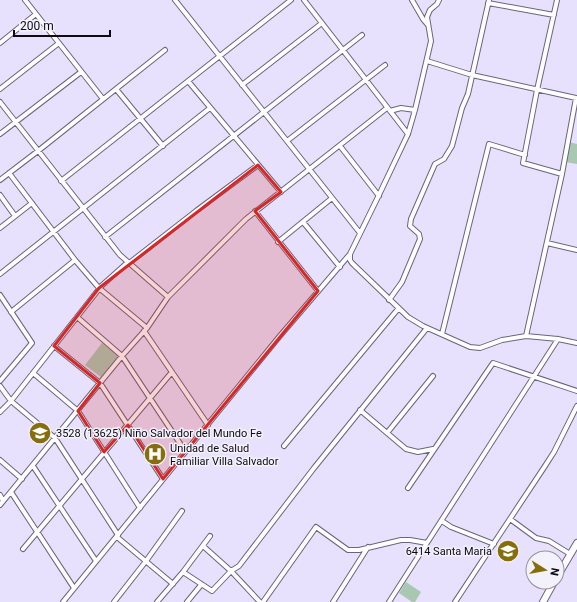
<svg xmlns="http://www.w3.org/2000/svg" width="577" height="602" font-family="Roboto,sans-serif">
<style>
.green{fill:#a8c8b2}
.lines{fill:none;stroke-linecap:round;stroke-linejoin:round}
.street-casing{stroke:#6a657d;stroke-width:6}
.primary-casing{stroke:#6a657d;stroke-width:8}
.street{stroke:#fff;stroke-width:4}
.primary{stroke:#fff;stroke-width:6}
.marked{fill:#d62828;fill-opacity:0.2;stroke:#d62828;stroke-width:3;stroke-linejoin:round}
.labels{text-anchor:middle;stroke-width:3;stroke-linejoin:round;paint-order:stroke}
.poi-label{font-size:11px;fill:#0c0a13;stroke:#f3f1fc;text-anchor:start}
</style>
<rect width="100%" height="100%" fill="#e7e1fd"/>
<path class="green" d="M569 142 577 144V164L565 162Z
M102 343 118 356 101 377 85 365Z
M406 582 421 592 415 602H412L399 593Z"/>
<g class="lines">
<g class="street-casing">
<path id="street" d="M25 0 103 99
M175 0 360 233
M304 0 408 134
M412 0 423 19 428 25
M557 0 537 90 523 163 562 174
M488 3 554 15
M0 43 36 14
M427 61 472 75 576 98 562 174 526 336
M188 81 281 192
M242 85 322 23
M0 89 59 43
M116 89 163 146
M0 102 120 255 168 297
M390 111 401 108 415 110
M0 134 81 72
M287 141 385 65
M340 146 379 196
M9 173 75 260 99 288 147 328
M0 180 38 151 165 50
M61 181 291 0
M0 195 15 216
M255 211 318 291
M303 222 340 267
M0 228 32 203
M105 237 362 35
M278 242 332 198
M547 243 577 250
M350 254V260L352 263 408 317 423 326 470 347 480 348 502 340 526 336 558 339 577 343
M128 264 196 211 258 165
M0 274 210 108
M99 288 127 263
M0 295 32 343 0 381
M389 300 402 282 420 239 419 234 410 226 411 219 435 164 444 159 452 146 462 108 468 94 489 0
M11 312 75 260
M77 317 122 356 185 451
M144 331 208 425
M442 334 489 144 525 155
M54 346 100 383 163 479
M33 373 78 411 140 508
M0 386 11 401 55 438 118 535
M360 410 406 449 418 452 433 449
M0 412 11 401 99 289
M387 433 433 376
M284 446 398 309
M0 460 22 479
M33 466 96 561
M408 488 493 363 577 391
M11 492 74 588
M0 495 3 501
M0 505 122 356 147 328 168 297 246 219 387 108
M510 519 536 538 549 541 570 554
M442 521 451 527 494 544
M117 537 173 584
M203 546 231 571 260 602
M23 549 172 372
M183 572 212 591 231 571 239 566 314 468 427 328
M63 602 279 337 350 254 378 197 408 134 415 110 431 41 427 17 430 10 437 4 439 0
M114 602 146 561 182 511
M157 602 183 572 210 536
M187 602 201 585
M263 602 316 527 348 550H359L401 540H410L427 543
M333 602 368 547
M389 602 558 339
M455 602 545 466 554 452 577 406"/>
</g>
<g class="primary-casing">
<path id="primary" d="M557 577 577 543
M543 602 554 582"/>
</g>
<use href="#street" class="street"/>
<use href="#primary" class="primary"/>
</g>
<path class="marked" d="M258 165 281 192 255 211 318 291 163 479 128 425 104 452 78 411 100 383 54 346 99 288Z"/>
<defs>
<g id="school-disc" transform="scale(1.15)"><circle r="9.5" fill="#866e0c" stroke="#f3f1fc"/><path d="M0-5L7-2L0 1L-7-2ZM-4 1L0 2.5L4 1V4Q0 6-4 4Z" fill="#fff"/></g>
<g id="hospital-disc" transform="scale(1.15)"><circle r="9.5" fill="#866e0c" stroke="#f3f1fc"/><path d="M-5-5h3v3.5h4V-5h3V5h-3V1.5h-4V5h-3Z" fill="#fff"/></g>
</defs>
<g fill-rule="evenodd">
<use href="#school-disc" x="40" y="433"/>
<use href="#hospital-disc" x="155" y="454"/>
<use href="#school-disc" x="508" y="551"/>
</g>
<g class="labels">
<g class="poi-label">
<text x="56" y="437">3528 (13625) Niño Salvador del Mundo Fe</text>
<text x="170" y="452">Unidad de Salud<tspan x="170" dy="13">Familiar Villa Salvador</tspan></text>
<text x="492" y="555" text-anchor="end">6414 Santa Maria</text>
</g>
</g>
<g transform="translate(545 570) rotate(101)"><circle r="19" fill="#f3f1fc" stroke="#97959f"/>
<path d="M0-3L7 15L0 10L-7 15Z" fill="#866e0c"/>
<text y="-6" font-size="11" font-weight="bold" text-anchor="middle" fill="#0c0a13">N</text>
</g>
<path d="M14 30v6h96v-6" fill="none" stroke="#0c0a13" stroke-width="2"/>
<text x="20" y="30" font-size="12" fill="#0c0a13" stroke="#f3f1fc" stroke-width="3" paint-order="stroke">200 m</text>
</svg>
